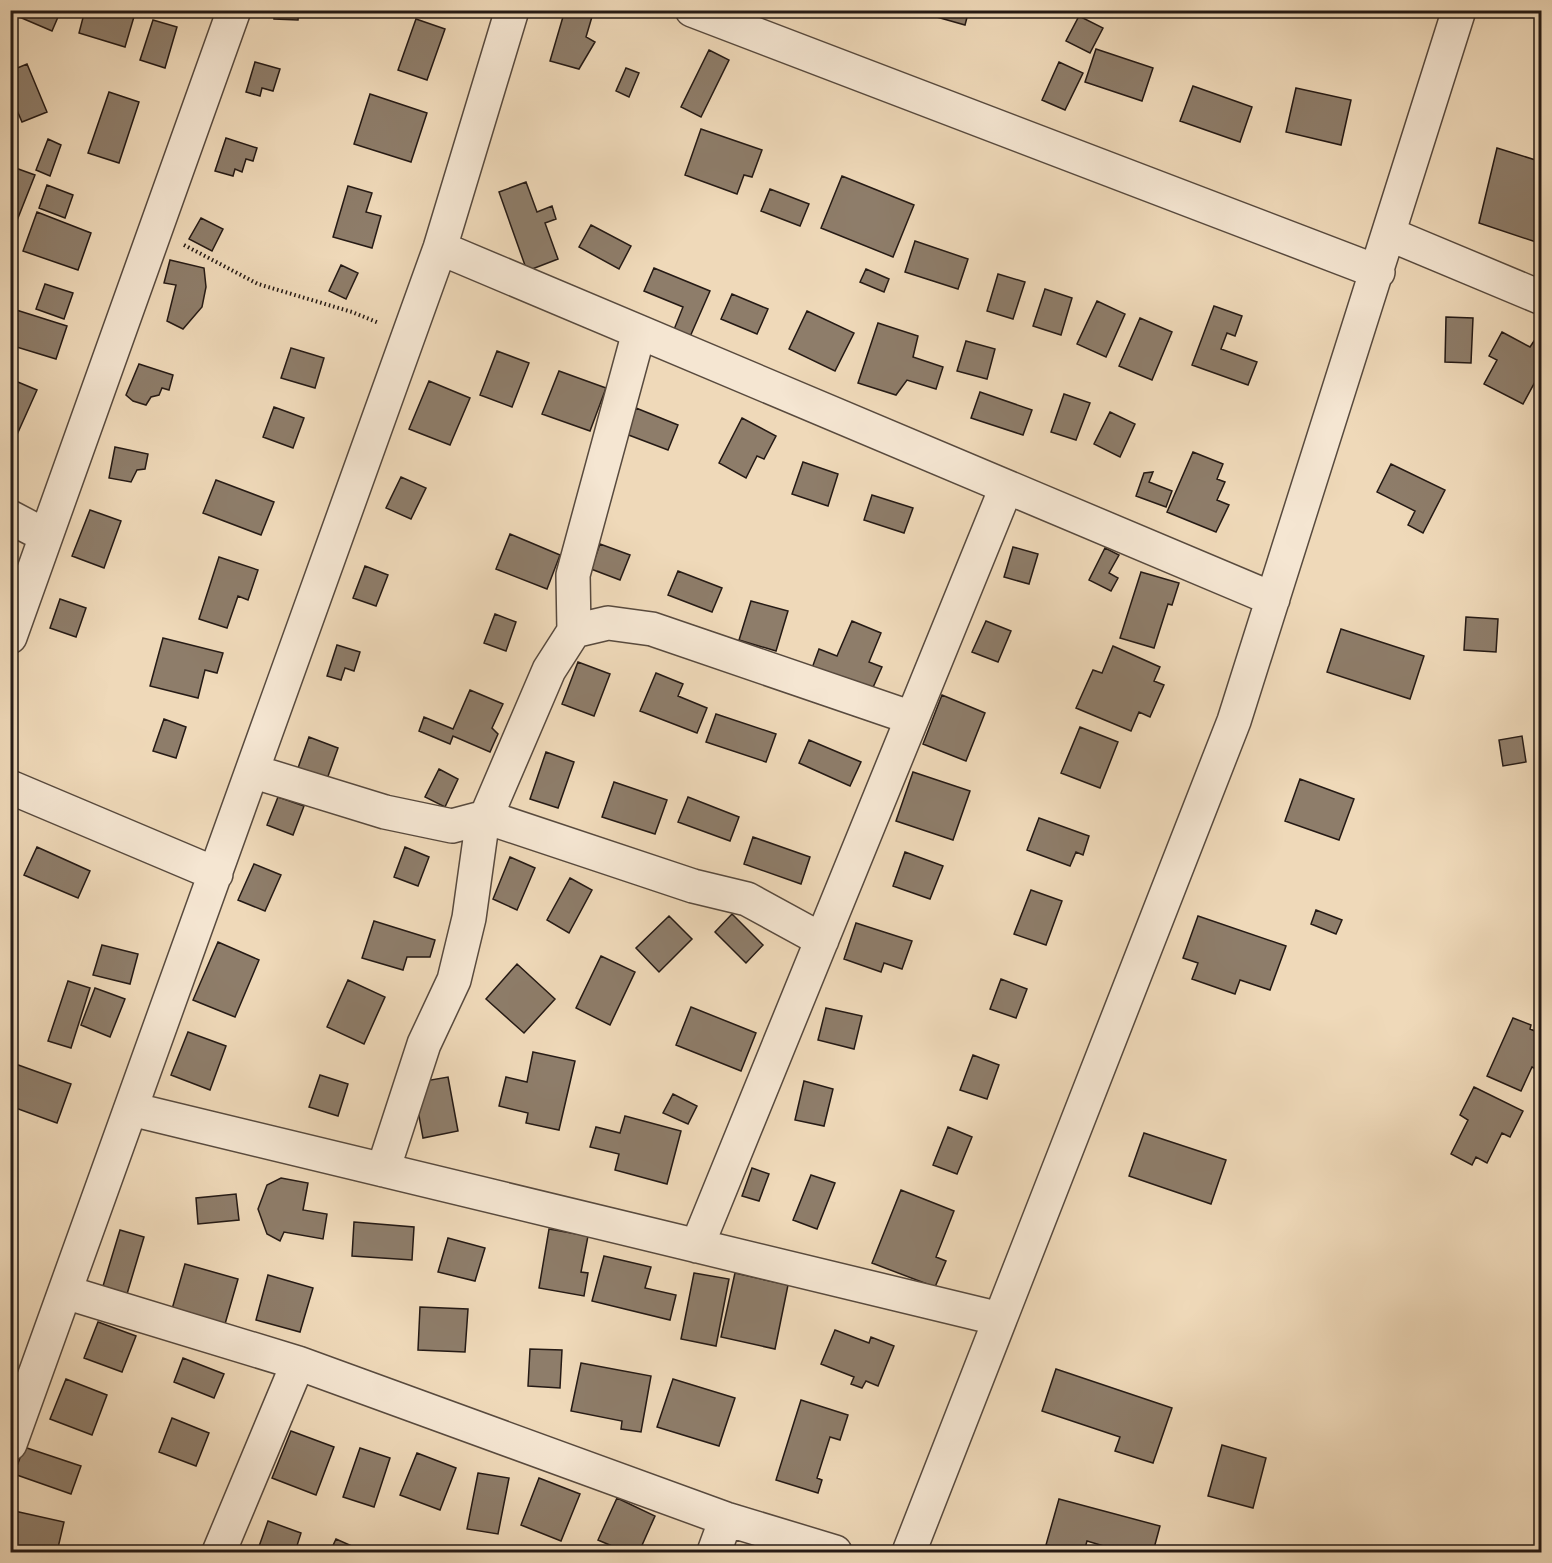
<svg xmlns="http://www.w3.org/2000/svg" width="1552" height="1563" font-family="'Sorts Mill Goudy',serif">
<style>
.building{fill:#8e7d6a;stroke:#251a15;stroke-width:1.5}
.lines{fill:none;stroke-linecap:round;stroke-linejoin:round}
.minor-casing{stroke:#584a3e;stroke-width:36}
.path{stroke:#251a15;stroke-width:4;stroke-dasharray:1.5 3;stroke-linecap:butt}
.minor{stroke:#f5e6d2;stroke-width:33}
</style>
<rect width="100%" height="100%" fill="#efd9b9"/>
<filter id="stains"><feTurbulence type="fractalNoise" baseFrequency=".00333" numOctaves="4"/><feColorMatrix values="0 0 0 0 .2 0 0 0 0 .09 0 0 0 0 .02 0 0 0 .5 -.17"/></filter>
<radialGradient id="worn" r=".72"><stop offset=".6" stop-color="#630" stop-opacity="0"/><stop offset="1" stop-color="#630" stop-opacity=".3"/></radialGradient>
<path class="building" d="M19 10H61L52 31 17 16Z
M85 10H136L125 47 79 33Z
M274 10H299L298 20 274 19Z
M565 10H594L586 37 595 42 579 69 550 61Z
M912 10H969L965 25Z
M1079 16 1103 28 1090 53 1066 41Z
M416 19 445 29 427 80 398 70Z
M153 20 177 27 165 68 140 60Z
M1096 49 1153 68 1142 101 1085 82Z
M709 50 729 60 701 117 681 107Z
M255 62 280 69 273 91 262 88 260 96 246 92Z
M1059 62 1083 73 1065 110 1042 100Z
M27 64 47 112 22 122 10 94V71Z
M626 68 639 73 629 97 616 91Z
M1193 86 1252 107 1240 142 1180 121Z
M1296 88 1351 100 1341 145 1286 132Z
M109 92 139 102 119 163 88 153Z
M370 94 427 113 411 162 354 144Z
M701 129 762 150 752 177 744 175 737 194 685 175Z
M226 138 257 148 253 161 246 159 242 172 235 169 233 176 215 171Z
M48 139 61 145 50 176 36 170Z
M1497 148 1542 162V244L1479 223Z
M10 166 35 175 14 228 10 227Z
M842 176 914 205 893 257 821 228Z
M526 182 537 212 552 206 556 219 545 223 558 259 527 271 499 192Z
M47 185 73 195 65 218 39 208Z
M348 186 372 193 366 212 381 216 372 248 333 237Z
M770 189 809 204 800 226 761 211Z
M37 212 91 233 78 270 23 251Z
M201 218 223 229 212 251 189 239Z
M591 225 631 246 619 269 579 247Z
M915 241 968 259 958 289 905 272Z
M170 260 204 268 206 287 202 307 183 329 167 321 176 285 164 283Z
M341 265 358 273 346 299 329 291Z
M654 268 710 291 689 339 673 332 683 307 644 291Z
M866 269 889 279 884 292 860 282Z
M998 274 1025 282 1013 319 987 311Z
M45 284 73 293 64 319 36 309Z
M1045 289 1072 298 1061 335 1033 326Z
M732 294 768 309 757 334 721 319Z
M1097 301 1125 314 1106 357 1077 344Z
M1214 306 1242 316 1235 336 1227 333 1221 349 1257 362 1248 385 1192 365Z
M10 308 67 326 56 359 10 345Z
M807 311 854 333 835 371 789 349Z
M1446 317 1473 318 1471 363 1445 362Z
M1140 318 1172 332 1152 380 1119 366Z
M878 323 918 336 913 357 943 367 936 389 907 380 896 395 858 383Z
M1502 332 1530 347 1534 341 1542 345V369L1523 404 1484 384 1497 360 1489 356Z
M966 341 995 349 987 379 957 371Z
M291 348 324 358 315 388 281 378Z
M497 351 529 363 512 407 480 395Z
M139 364 173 375 169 390 162 388 159 395 151 397 146 405 133 401 126 395Z
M559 371 606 388 590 431 542 414Z
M13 380 37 390 15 439 10 437Z
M429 381 470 398 450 445 409 429Z
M980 392 1032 410 1023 435 971 418Z
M1064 394 1090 403 1076 440 1051 432Z
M274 407 304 418 293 448 263 437Z
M636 408 678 425 668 450 626 434Z
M1110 412 1135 424 1120 457 1094 444Z
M742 418 776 436 764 459 757 456 746 478 719 463Z
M115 447 148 454 145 469 137 470 131 482 109 478Z
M1193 452 1223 464 1217 479 1225 482 1217 500 1229 505 1216 532 1167 512Z
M803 462 838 474 828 506 792 494Z
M1391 464 1445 490 1423 533 1408 525 1415 511 1377 492Z
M1153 472 1149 482 1172 491 1166 507 1136 496 1144 473Z
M401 477 426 488 411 519 386 508Z
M216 480 274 502 261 535 203 513Z
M872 495 913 508 904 533 864 520Z
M90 510 121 521 104 568 72 556Z
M510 534 560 555 547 589 496 569Z
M600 544 630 555 620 580 591 569Z
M1013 547 1038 554 1029 584 1004 577Z
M1105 548 1119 555 1109 573 1118 578 1111 591 1089 580Z
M219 557 258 570 248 600 238 596 227 628 199 619Z
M365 566 388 575 376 606 353 598Z
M678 571 722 588 712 612 668 595Z
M1141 572 1179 583 1172 605 1168 604 1154 648 1120 638Z
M60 599 86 608 76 637 50 628Z
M751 601 788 611 776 651 739 640Z
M495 614 516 622 506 651 484 643Z
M1466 617 1498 619 1496 652 1464 650Z
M852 621 881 633 869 662 882 667 871 692 812 668 819 649 837 656Z
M986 621 1011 631 998 662 972 652Z
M1341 629 1424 656 1410 699 1327 672Z
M163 638 223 653 217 673 205 670 198 698 150 686Z
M337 645 360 652 354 671 345 668 341 680 327 676Z
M1113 646 1160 667 1154 681 1164 685 1150 717 1139 712 1131 731 1076 708 1093 670 1102 673Z
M578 662 610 674 594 716 562 704Z
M656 673 683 684 678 696 707 708 697 733 640 711Z
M470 690 503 704 492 728 498 734 490 752 453 736 450 744 419 731 424 717 453 729Z
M942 695 985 713 966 761 923 744Z
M716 714 776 734 766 762 706 742Z
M164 719 186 727 176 758 153 751Z
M1080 727 1118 742 1100 788 1061 773Z
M1522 736 1526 762 1503 766 1499 740Z
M309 737 338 748 327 779 298 768Z
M809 740 861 762 850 786 799 763Z
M546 752 574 762 558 808 530 799Z
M439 769 458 779 445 807 425 797Z
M913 772 970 791 953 840 896 821Z
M1300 779 1354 799 1339 840 1285 821Z
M614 782 667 800 655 834 602 817Z
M278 797 304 806 293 835 267 825Z
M688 797 739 817 730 841 678 822Z
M1039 818 1089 836 1083 855 1076 852 1070 866 1027 850Z
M753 837 810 857 801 884 744 864Z
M37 847 90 871 78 898 24 875Z
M405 847 429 857 418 886 394 877Z
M905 852 943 866 930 899 893 886Z
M510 857 535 868 517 910 493 899Z
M254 864 281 875 265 911 238 900Z
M570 878 592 890 569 933 547 920Z
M1031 890 1062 901 1046 945 1014 934Z
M1316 910 1342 920 1336 934 1311 924Z
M732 914 763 945 746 963 715 932Z
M669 916 692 939 659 972 636 948Z
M1198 916 1286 946 1270 990 1240 980 1235 994 1192 979 1198 963 1183 958Z
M374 921 435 940 430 957H407L403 970 362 958Z
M856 923 912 941 902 969 884 963 881 972 844 959Z
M218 942 259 960 235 1017 193 1000Z
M102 945 138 954 130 984 93 975Z
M601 956 635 972 610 1025 576 1008Z
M517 964 555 999 524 1033 486 999Z
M1001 979 1027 989 1016 1018 990 1009Z
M348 980 385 997 364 1044 327 1027Z
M68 981 90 988 71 1048 48 1041Z
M95 988 125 999 110 1037 81 1025Z
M691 1007 756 1033 741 1071 676 1045Z
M826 1008 862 1016 854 1049 818 1040Z
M1513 1018 1531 1025 1530 1029 1542 1034 1538 1051 1542 1057 1536 1069 1532 1067 1521 1091 1487 1076Z
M188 1032 226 1046 210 1090 171 1075Z
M533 1052 575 1061 559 1130 526 1123 528 1113 499 1106 506 1077 527 1082Z
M973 1055 999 1065 987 1099 960 1090Z
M10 1062 71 1084 57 1123 10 1106Z
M320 1075 348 1084 338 1116 309 1107Z
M448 1077 458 1131 423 1138 413 1083Z
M804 1081 833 1089 824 1126 795 1120Z
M1474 1087 1523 1111 1510 1137 1502 1133 1487 1163 1476 1157 1472 1165 1451 1154 1468 1120 1460 1115Z
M673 1094 697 1106 688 1124 663 1113Z
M625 1116 681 1131 667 1184 615 1170 619 1154 590 1147 596 1127 620 1133Z
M948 1127 972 1137 957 1174 933 1165Z
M1144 1133 1226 1160 1211 1204 1129 1176Z
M752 1168 769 1174 759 1201 742 1196Z
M811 1175 835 1183 817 1229 793 1220Z
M281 1178 308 1183 303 1210 327 1214 323 1239 284 1232 280 1241 267 1234 258 1209 267 1185Z
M901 1190 954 1211 936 1257 946 1261 935 1287 872 1263Z
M236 1194 239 1220 198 1224 196 1198Z
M354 1222 414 1227 412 1260 352 1256Z
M549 1229 588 1236 581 1272 588 1273 584 1296 539 1288Z
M120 1230 144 1237 127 1294 103 1286Z
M448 1238 485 1248 475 1281 438 1272Z
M604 1256 651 1267 645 1288 676 1295 670 1320 592 1301Z
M185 1264 238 1279 225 1324 172 1309Z
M694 1273 729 1279 716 1346 681 1339Z
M735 1273 788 1285 775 1349 721 1337Z
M268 1275 313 1288 300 1332 256 1320Z
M420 1307 468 1309 465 1352 418 1350Z
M98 1322 136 1336 122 1372 84 1358Z
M835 1330 869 1343 871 1337 894 1346 878 1386 866 1381 862 1388 851 1384 854 1377 821 1364Z
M530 1349 562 1350 560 1388 528 1386Z
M183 1358 224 1374 214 1398 174 1382Z
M581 1363 651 1376 641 1432 621 1429 622 1421 571 1411Z
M1056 1369 1172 1408 1153 1463 1115 1451 1120 1437 1042 1411Z
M66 1379 107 1395 92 1435 50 1419Z
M673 1379 735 1398 719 1446 657 1427Z
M801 1400 848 1415 840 1440 830 1437 817 1478 822 1480 818 1493 776 1480Z
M172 1418 209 1433 196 1466 159 1452Z
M291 1431 334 1447 316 1495 272 1478Z
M1222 1445 1266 1458 1253 1508 1208 1496Z
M24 1447 81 1466 71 1494 14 1474Z
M360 1448 390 1458 374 1507 343 1497Z
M417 1453 456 1468 440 1510 400 1495Z
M478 1473 509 1478 498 1534 467 1529Z
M539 1478 580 1494 561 1541 521 1525Z
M617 1498 655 1516 639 1552H626L598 1540Z
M1059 1499 1160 1526 1153 1552H1117V1550L1087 1541 1084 1552 1046 1545Z
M10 1510 64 1522 57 1552H10Z
M268 1521 301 1533 295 1552H257Z
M336 1539 361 1550 360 1552H330Z"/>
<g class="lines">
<g class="minor-casing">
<path id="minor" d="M692 10 1378 272
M1389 234 1542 298
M440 248 1273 599
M10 517 46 536
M574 631 573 575 639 332
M10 637 234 10
M252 771 385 812 452 826 486 817 693 886 747 899 822 940
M10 787 216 874
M131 1109 1000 1319
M383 1170 424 1044 454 980 469 918 481 832 486 817 549 670 574 631 608 623 652 629 912 718
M697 1246 1006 488
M65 1292 298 1363 726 1519 835 1552
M10 1444 440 248 512 10
M219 1552 298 1363
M714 1552 726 1519
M909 1552 1234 721 1459 10"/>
</g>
<path class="path" d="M184 245 258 284 352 312 379 323"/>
<use href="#minor" class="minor"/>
</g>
<rect width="1552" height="1563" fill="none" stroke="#efd9b9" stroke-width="36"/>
<rect x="12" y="12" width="1528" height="1539" fill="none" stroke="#251a15" stroke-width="3"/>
<rect x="18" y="18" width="1516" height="1527" fill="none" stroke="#251a15" stroke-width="1.5"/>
<rect width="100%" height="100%" filter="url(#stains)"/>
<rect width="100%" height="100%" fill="url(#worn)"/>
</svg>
